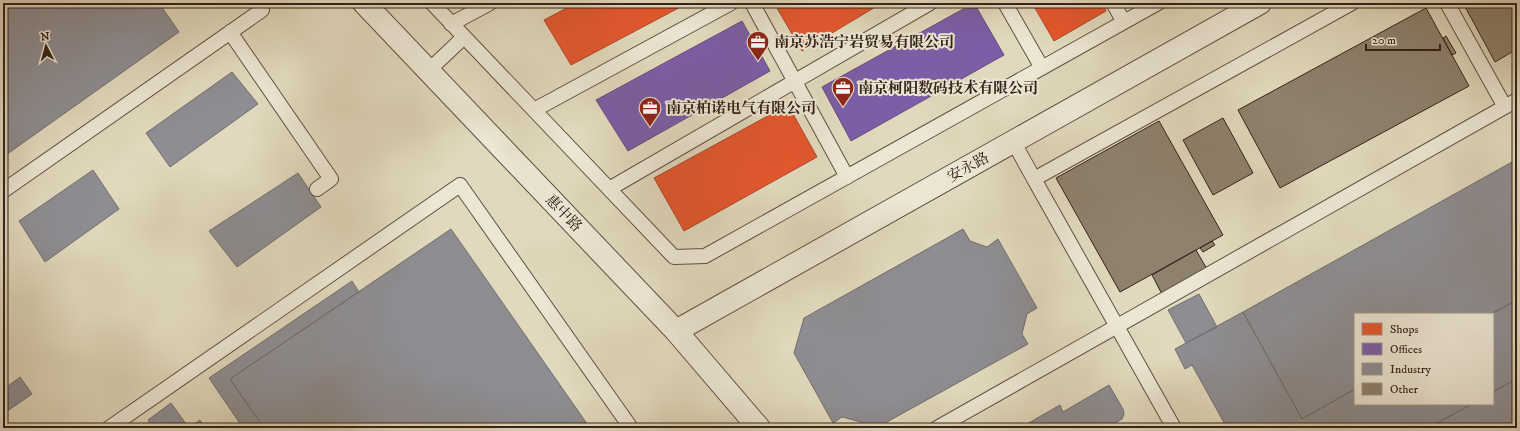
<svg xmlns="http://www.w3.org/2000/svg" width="1520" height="431" font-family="'IM FELL DW Pica','Noto Serif SC',serif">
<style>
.shops{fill:#e4572e;stroke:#af4728}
.offices{fill:#7b5ea7;stroke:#664c7c}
.industry{fill:#8d8d92;stroke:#726d6e}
.building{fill:#8e816e;stroke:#342219}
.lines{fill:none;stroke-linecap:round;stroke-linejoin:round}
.lane-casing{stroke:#5f5042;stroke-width:16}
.street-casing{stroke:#5f5042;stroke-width:24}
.lane{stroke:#ece6d4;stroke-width:14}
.street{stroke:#ece6d4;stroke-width:22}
.labels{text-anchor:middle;stroke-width:4;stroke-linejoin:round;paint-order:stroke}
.poi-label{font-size:15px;font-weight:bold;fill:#342219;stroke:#ece6d4;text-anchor:start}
.street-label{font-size:15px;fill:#342219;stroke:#ece6d4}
</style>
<rect width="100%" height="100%" fill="#e1d9bd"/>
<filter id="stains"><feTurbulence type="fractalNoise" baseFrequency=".005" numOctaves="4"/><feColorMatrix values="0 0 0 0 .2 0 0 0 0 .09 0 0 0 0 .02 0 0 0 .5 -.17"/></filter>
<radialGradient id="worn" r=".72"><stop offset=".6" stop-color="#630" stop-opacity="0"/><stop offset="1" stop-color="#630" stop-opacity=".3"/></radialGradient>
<path class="shops" d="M576 3H688L571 65 544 20Z
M774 3H882L802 51Z
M1032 3H1102L1106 11 1054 41Z
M788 105 817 157 684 231 654 178Z"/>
<path class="offices" d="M974 3 1004 55 851 141 822 87Z
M742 21 770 71 628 151 596 100Z"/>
<path class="industry" d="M3 3H159L179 32 3 157Z
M232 72 258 104 170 167 146 133Z
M1512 162 1517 170V300L1491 314H1355V389L1302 419 1243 312Z
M93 170 119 209 45 262 19 221Z
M298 173 321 207 237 267 209 231Z
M451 229 590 428H264L230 379Z
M963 229 970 241 987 247 998 239 1037 308 1027 314 1022 334 1028 344 876 428H864L861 422 842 417 833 423 794 353 804 318Z
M352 281 359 292 230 379 264 428H243L209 378Z
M1199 294 1217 327 1186 343 1168 310Z
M1517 300V379L1493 392V314H1491Z
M1243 312 1302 419 1355 389V404H1472L1428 428H1227L1192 365 1185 369 1175 349Z
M20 377 32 394 3 414V390Z
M1517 379V428H1428L1472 404H1493V392Z
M1109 385 1123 409 1124 414 1122 419 1115 423 1118 428H1020L1060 405 1063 412Z
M171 403 189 428H146L151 425 148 420Z
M200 420 205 428H188H189Z"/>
<path class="building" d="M1463 3H1517V49L1495 62Z
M1426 8 1469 86 1280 188 1238 110Z
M1446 36 1456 53 1452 55 1443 38Z
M1223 118 1253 173 1213 195 1183 140Z
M1159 121 1223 235 1120 292 1056 178Z
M1212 241 1215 245 1203 252 1200 248Z
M1196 250 1208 271 1163 296 1152 275Z"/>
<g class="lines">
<g class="lane-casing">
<path id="lane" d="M432 3 674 257 705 256 1158 3
M752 3 847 177
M1005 3 1042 68
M1113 3 1124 22
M1447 3 1505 107
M451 24 490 3
M230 32 331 179 317 189
M428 71 464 37
M534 110 731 3
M1013 141 1034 179
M609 189 930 3
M3 191 262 10 258 3
M109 428 460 185 631 428
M937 428 1517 100
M1174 428 1034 179 1352 3"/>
</g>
<g class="street-casing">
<path id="street" d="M364 3 676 331 759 428
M676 331 1260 3"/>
</g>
<use href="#lane" class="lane"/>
<use href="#street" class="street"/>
</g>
<defs>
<g id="office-pin" transform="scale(1.15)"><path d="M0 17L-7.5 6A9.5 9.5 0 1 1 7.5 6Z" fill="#8f2418" stroke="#ece6d4"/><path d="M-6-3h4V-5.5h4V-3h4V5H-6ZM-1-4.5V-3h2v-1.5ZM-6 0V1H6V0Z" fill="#fff"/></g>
</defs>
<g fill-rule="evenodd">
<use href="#office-pin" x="758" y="42"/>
<use href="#office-pin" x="843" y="88"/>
<use href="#office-pin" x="650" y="108"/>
</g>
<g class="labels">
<g class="poi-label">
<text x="774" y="47">南京苏浩宁岩贸易有限公司</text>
<text x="858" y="93">南京柯阳数码技术有限公司</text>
<text x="666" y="113">南京柏诺电气有限公司</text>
</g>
<g class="street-label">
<text transform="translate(968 167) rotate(-29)" y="5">安永路</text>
<text transform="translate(564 213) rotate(46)" y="5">惠中路</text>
</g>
</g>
<rect width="1520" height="431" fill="none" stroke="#e1d9bd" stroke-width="16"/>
<rect x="4" y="4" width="1512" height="423" fill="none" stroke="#342219" stroke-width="2"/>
<rect x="8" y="8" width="1504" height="415" fill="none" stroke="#342219"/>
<rect x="1354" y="313" width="140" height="92" fill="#ece6d4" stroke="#a29889"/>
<rect x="1362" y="323" width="20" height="12" fill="#e4572e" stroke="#a29889"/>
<text x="1390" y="333" font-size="12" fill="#342219">Shops</text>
<rect x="1362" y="343" width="20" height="12" fill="#7b5ea7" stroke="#a29889"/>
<text x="1390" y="353" font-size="12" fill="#342219">Offices</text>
<rect x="1362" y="363" width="20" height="12" fill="#8d8d92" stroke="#a29889"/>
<text x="1390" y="373" font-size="12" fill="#342219">Industry</text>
<rect x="1362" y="383" width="20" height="12" fill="#8e816e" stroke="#a29889"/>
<text x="1390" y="393" font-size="12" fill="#342219">Other</text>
<g transform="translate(46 46) rotate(354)" stroke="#ece6d4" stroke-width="3" paint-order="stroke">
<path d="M0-3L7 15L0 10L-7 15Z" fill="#342219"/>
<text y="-6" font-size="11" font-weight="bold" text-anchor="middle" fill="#342219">N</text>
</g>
<path d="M1366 44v6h74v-6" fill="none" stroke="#342219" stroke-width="2"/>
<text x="1372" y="44" font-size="12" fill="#342219" stroke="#ece6d4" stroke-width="3" paint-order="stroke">20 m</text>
<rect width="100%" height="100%" filter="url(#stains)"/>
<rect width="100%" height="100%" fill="url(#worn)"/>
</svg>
